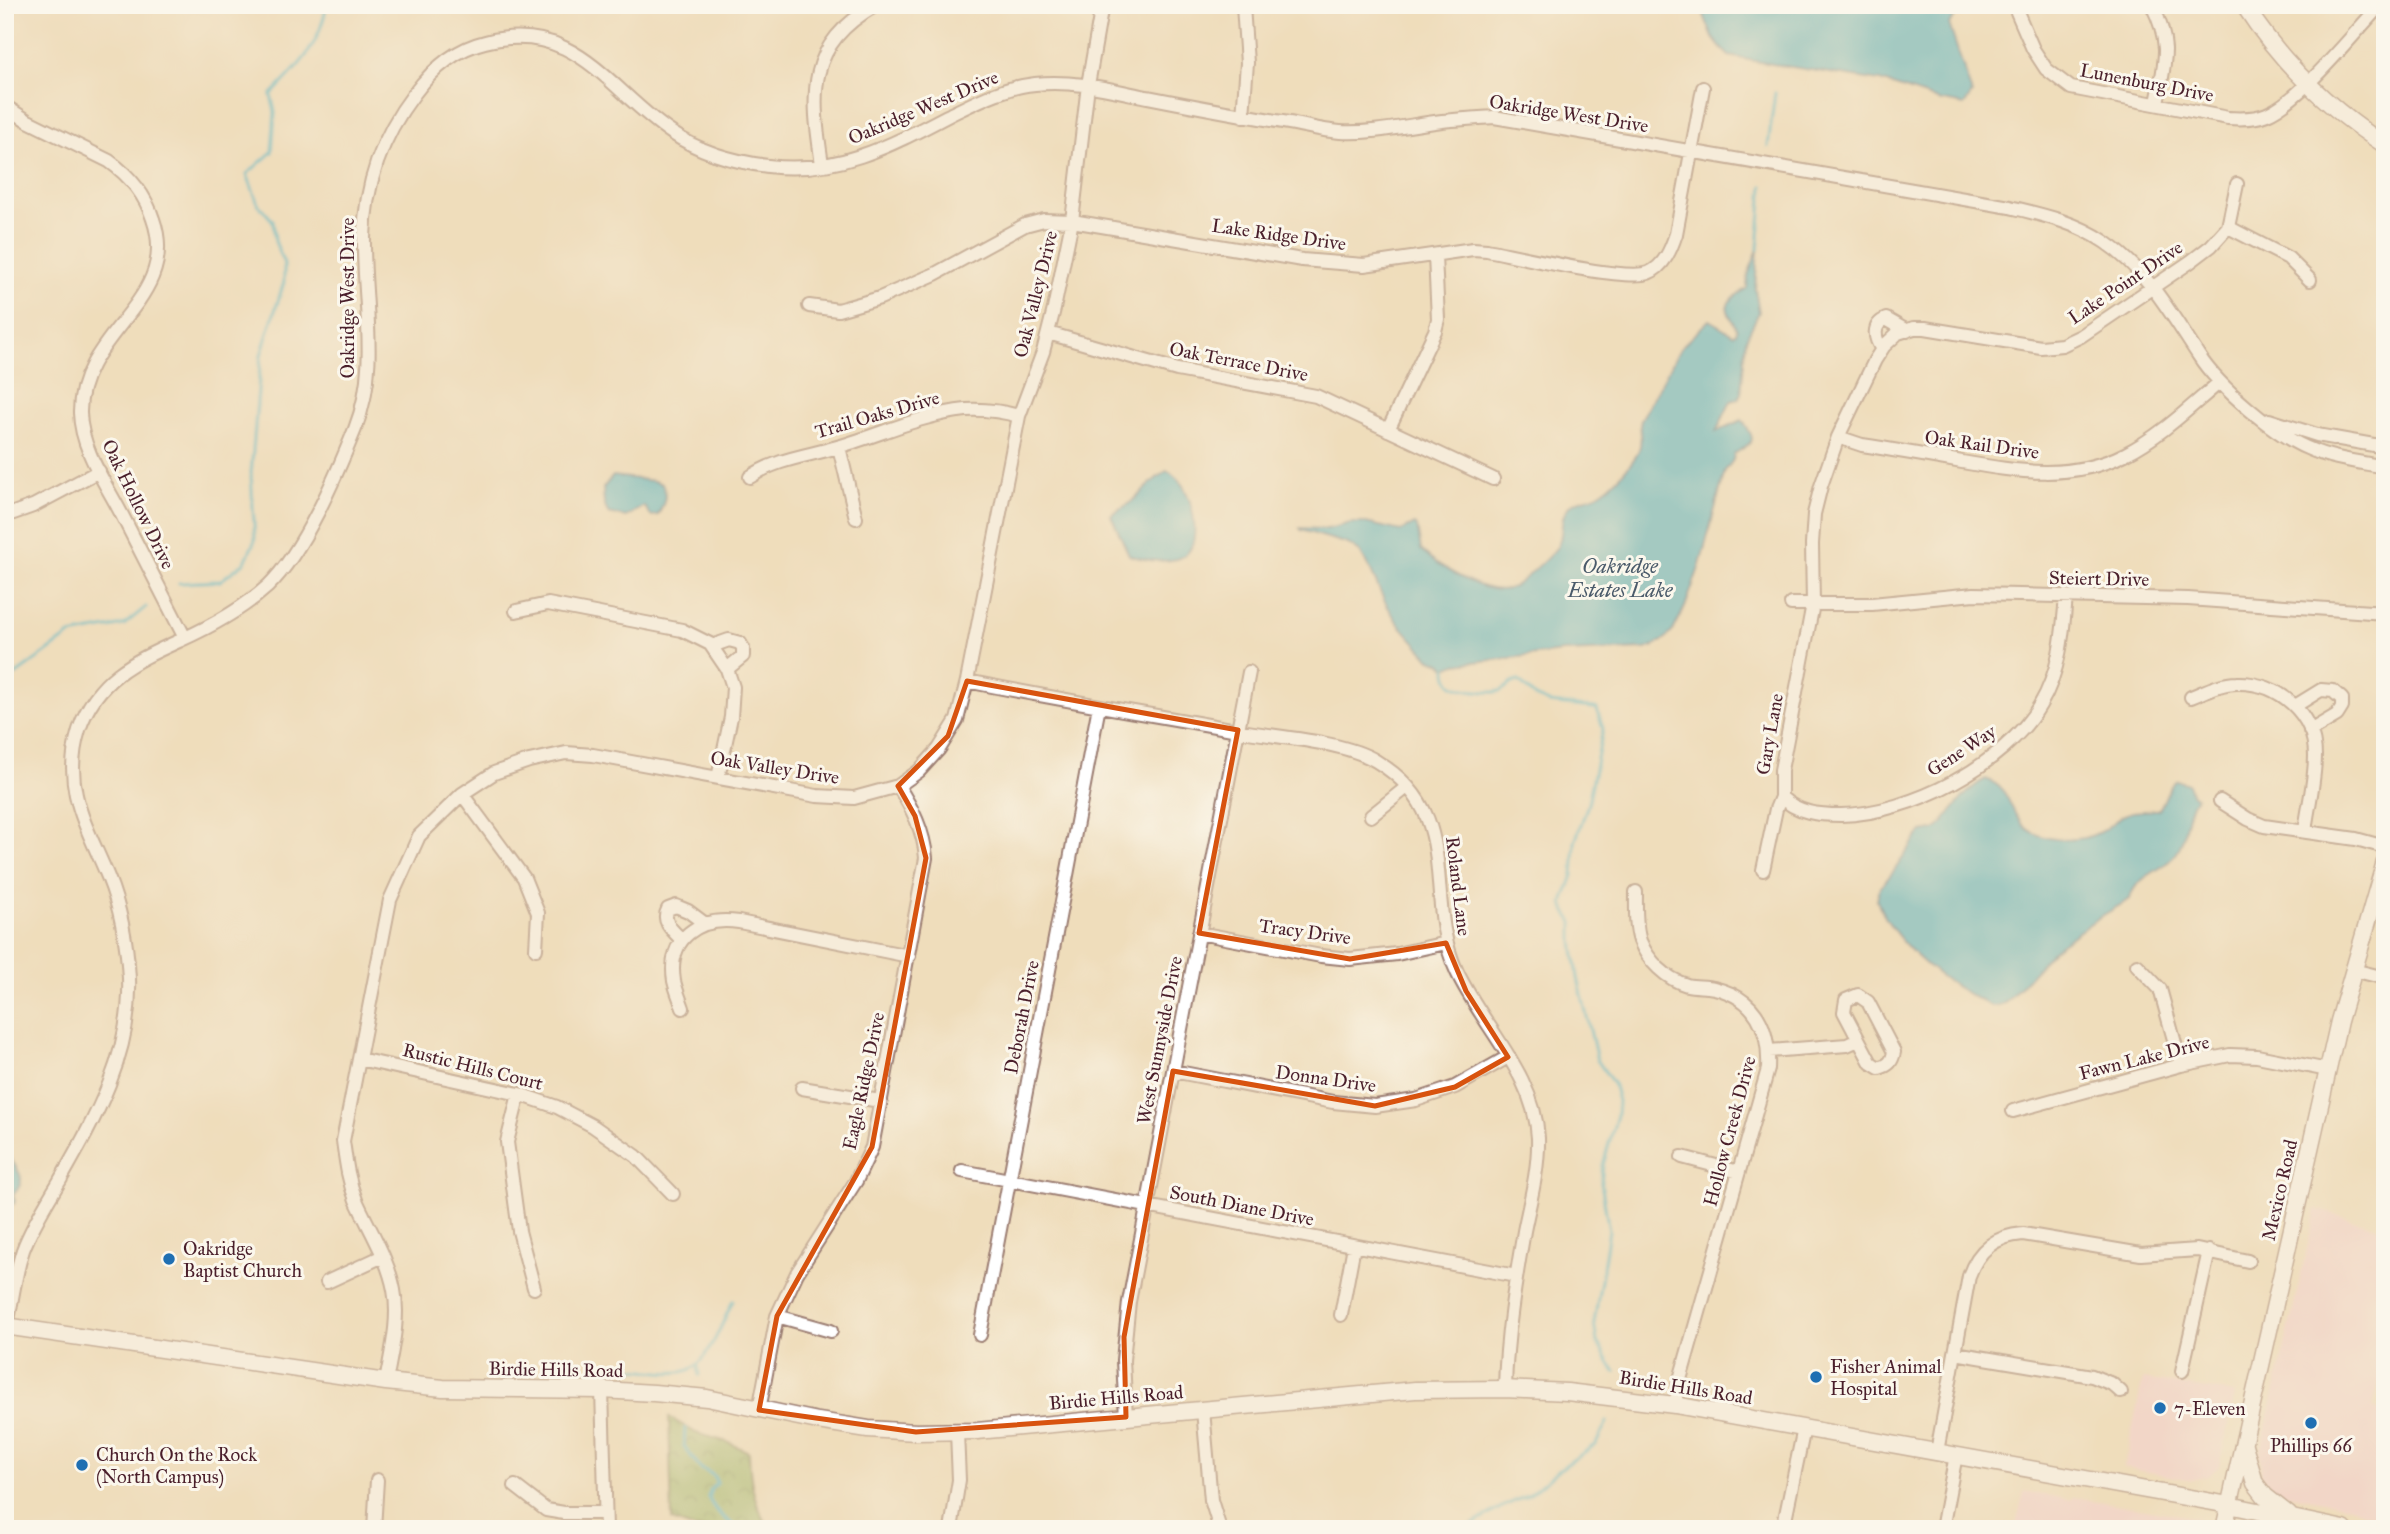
<svg xmlns="http://www.w3.org/2000/svg" width="2390" height="1534" font-family="'IM FELL Great Primer',serif">
<style>
.built{fill:#f6cfd5}
.forest{fill:url(#forest-crowns);stroke:#716a48;stroke-width:2}
.water{fill:#49b2c8;stroke:#4a687a;stroke-width:2}
.lines{fill:none;stroke-linecap:round;stroke-linejoin:round}
.stream{stroke:#49b2c8;stroke-width:3.5}
.minor-casing{stroke:#9c7e73;stroke-width:16}
.major-casing{stroke:#9c7e73;stroke-width:19}
.minor{stroke:#fff;stroke-width:12}
.major{stroke:#fff;stroke-width:16}
.marked{fill:none;stroke:#d8530f;stroke-width:5;stroke-linejoin:round}
.poi-dot{fill:#1f6fb2;stroke:#fbf7ec;stroke-width:2.5}
.labels{text-anchor:middle;stroke-width:6;stroke-linejoin:round;paint-order:stroke}
.street-label{font-size:19px;fill:#4a1f2b;stroke:#fbf7ec}
.poi-label{font-size:19px;fill:#4a1f2b;stroke:#fbf7ec;text-anchor:start}
.water-label{font-size:21px;font-style:italic;fill:#4a5a6a;stroke:#fbf7ec}
</style>
<defs>
<pattern id="forest-crowns" width="20" height="18" patternUnits="userSpaceOnUse" patternTransform="scale(1.75)"><rect width="20" height="18" fill="#98b466"/><path d="M2 6a3 3 0 1 1 6 0M12 15a3 3 0 1 1 6 0" fill="none" stroke="#7e9254"/></pattern>
</defs>
<rect width="100%" height="100%" fill="#fbf7ec"/>
<filter id="ink" filterUnits="userSpaceOnUse"><feTurbulence type="fractalNoise" baseFrequency=".0143" numOctaves="2"/><feDisplacementMap in="SourceGraphic" scale="14" xChannelSelector="R" yChannelSelector="G"/><feConvolveMatrix kernelMatrix="1 2 1 2 8 2 1 2 1" color-interpolation-filters="sRGB"/></filter>
<filter id="wash" filterUnits="userSpaceOnUse"><feTurbulence type="fractalNoise" baseFrequency=".00686" numOctaves="4" result="noise"/><feDisplacementMap in="SourceGraphic" scale="28" xChannelSelector="R" yChannelSelector="G"/><feGaussianBlur stdDeviation="1.57" result="paint"/><feColorMatrix in="noise" values="0 0 0 0 0 0 0 0 0 0 0 0 0 0 0 0 0 1.4 0 .05"/><feComposite in="paint" operator="in"/></filter>
<g filter="url(#wash)">
<rect width="100%" height="100%" fill="#efddbb"/>
<path class="built" d="M2316 1209 2385 1229V1357L2373 1407 2385 1412V1520L2344 1505 2281 1493 2269 1485 2261 1474 2260 1454Z
M2143 1379 2235 1393 2219 1467 2209 1476 2192 1480 2124 1468Z
M2024 1491 2072 1500 2073 1497 2197 1518 2200 1520 2203 1529H2015Z"/>
<path class="forest" d="M669 1417 696 1433 727 1442 749 1452C750 1483 753 1502 770 1529H695L672 1521Z"/>
<path class="water" d="M1700 5H1890L1897 7 1965 5 1949 24 1972 94 1964 105 1938 100 1880 81 1754 61 1729 56 1720 47 1713 38Z
M1758 249 1755 289 1759 312 1746 339 1741 393 1738 399 1731 401 1716 432 1742 420C1754 440 1759 439 1734 454L1733 460 1725 471 1700 565 1685 607 1673 631 1666 638 1655 646 1645 649 1563 652 1456 664 1447 668 1442 663 1430 659 1397 622 1384 600 1370 569 1360 552 1348 544 1301 530 1300 528 1327 529 1351 523H1366L1401 531 1415 524 1417 526 1421 550C1438 566 1484 595 1508 589 1519 586 1549 557 1557 547 1565 535 1558 518 1569 506 1576 499 1589 499 1598 494 1611 487 1637 461 1640 446 1642 437 1638 429 1641 420L1681 347 1709 320 1733 334 1736 333 1737 329C1722 303 1724 304 1747 288L1748 275Z
M1167 471C1190 478 1204 538 1187 553 1173 566 1144 560 1129 555L1111 515C1117 509 1124 508 1131 502 1144 492 1152 479 1167 471Z
M613 476 654 481 662 484C668 494 664 505 658 515L651 516 644 506 626 517 608 513 604 504 603 488Z
M1986 779C2009 788 2007 803 2019 820 2034 843 2078 844 2100 832 2111 826 2119 815 2132 812 2141 810 2150 812 2159 809 2166 800 2167 786 2177 780L2188 784 2192 795 2196 797C2184 813 2187 839 2176 854 2163 872 2135 875 2130 899L2095 920 2053 950 2010 998C2004 1005 2000 1006 1991 1006 1945 984 1898 949 1877 901L1879 889 1894 871 1917 837 1922 832 1934 830 1939 827C1954 810 1965 789 1986 779Z
M5 1145C10 1168 33 1174 13 1195L15 1201 14 1204H5Z"/>
<g class="lines">
<path class="stream" d="M1768 146 1775 93
M1758 249 1763 186
M179 583 220 581 245 562 255 540 251 474 261 355 284 282V264L275 241 273 221 258 204 247 174 272 152 275 112 271 95C301 64 318 48 327 5
M1447 668C1447 673 1447 679 1451 683 1457 690 1491 694 1500 691 1508 688 1510 682 1519 681L1535 697 1549 703 1594 708 1597 709 1603 729 1588 804 1575 842 1573 875 1563 903 1566 912 1573 922V942L1578 978 1597 1060 1613 1083 1618 1101 1617 1115 1603 1165 1601 1182 1609 1231 1594 1323 1597 1342 1615 1372
M5 678 15 675 70 635 124 625 146 607
M698 1365 699 1375
M628 1368C647 1370 671 1376 689 1370 708 1364 724 1318 733 1301
M685 1428 684 1446 700 1468 713 1475 717 1483 711 1489 708 1497C717 1515 724 1517 738 1529
M1465 1529 1500 1508 1530 1494 1557 1471 1596 1444 1607 1422"/>
</g>
</g>
<g filter="url(#ink)">
<g class="lines">
<g class="minor-casing">
<path id="minor" d="M2014 5 2033 49 2046 69 2071 88 2228 118C2241 119 2255 119 2267 114 2300 100 2349 39 2375 11L2377 5
M2152 5C2172 45 2165 61 2157 103
M5 106 28 121 109 161C130 176 145 194 153 219 182 301 79 332 80 413 81 449 106 484 122 515 143 556 164 597 185 638
M1243 116 1247 63 1243 6
M822 164C811 92 806 45 876 5
M2228 227 2288 258 2310 280
M809 306 838 310 880 298 935 274 1025 225 1044 220 1072 221 1302 260 1364 265 1473 249 1487 250C1518 256 1624 281 1648 273 1664 267 1671 249 1676 234L1703 88
M1048 333 1177 370 1316 396 1493 479
M1882 349C1874 338 1872 325 1886 319L1907 331
M2269 420 2317 435 2385 447
M1388 430 1435 331 1438 319 1435 256
M1838 437 1862 445C1895 450 1929 456 1962 462 2019 472 2072 481 2125 454 2161 436 2190 407 2220 382
M839 447 856 518
M750 477C778 458 809 456 841 446 882 434 924 414 966 410 985 409 1001 411 1019 416
M5 516 33 506 99 471
M1791 604H1872L1974 594 2188 599 2385 613
M516 611 548 604 682 630 710 644 727 669 733 687 731 717 718 778
M712 646 729 640 740 643 743 648V656L727 669
M967 681C1060 700 1154 715 1248 732 1285 738 1345 742 1376 761 1466 815 1421 896 1457 972 1483 1027 1535 1075 1538 1138 1539 1169 1530 1201 1524 1231 1515 1283 1506 1336 1505 1389
M2191 697C2206 691 2221 683 2237 683 2279 682 2315 714 2315 756 2315 781 2308 807 2305 831
M2295 706 2321 690 2333 691 2342 699V707L2337 715 2310 731
M462 794 524 878 538 913 536 949
M1781 797C1797 813 1819 815 1841 815 1910 814 2005 765 2040 705 2060 672 2063 633 2066 596
M2220 801 2248 819 2264 826 2356 839 2385 847
M1371 816 1407 787
M1763 870 1776 809 1781 797V770L1813 604 1812 544 1814 514 1821 486 1838 437 1875 360 1884 346 1898 333 1914 328H1925L2041 347 2062 345 2081 336 2190 262 2211 246 2228 227 2237 184
M1636 892C1636 908 1635 926 1640 941 1648 961 1666 979 1687 985 1695 987 1705 986 1714 988 1756 998 1770 1028 1768 1069L1679 1383 1675 1405
M1199 933 1321 956 1350 959 1397 954 1446 943
M682 940C673 931 661 922 668 909L676 906 688 911 704 923
M2137 965 2160 989 2181 1065
M2353 970 2385 978
M1858 995 1868 1002 1894 1052C1892 1062 1889 1065 1879 1068L1871 1063 1844 1012 1846 1000Z
M683 1008C680 999 676 990 674 981 667 938 699 916 739 922L909 956
M1769 1051 1847 1045 1858 1040
M359 1059 519 1094 557 1107 593 1126 636 1156 673 1194
M1173 1071 1333 1102 1375 1106 1416 1100 1455 1087 1508 1057
M802 1088 880 1101
M519 1094 507 1142 519 1231 534 1288
M2013 1111 2181 1065 2230 1055 2257 1056 2328 1070
M1682 1157 1739 1172
M962 1171 1516 1276
M327 1282 383 1256
M1341 1315 1354 1246
M777 1316 831 1331
M7 1326C12 1301 15 1274 23 1250 32 1226 46 1204 59 1182 96 1117 132 1054 129 978 127 943 121 909 108 877 87 826 61 788 79 730 96 678 135 661 181 640 212 626 243 609 268 586 304 551 336 476 355 429 380 366 363 303 364 238 365 185 382 136 414 94 432 70 455 49 485 42 576 19 608 90 672 133 700 152 735 162 768 166 837 175 892 145 951 114 978 101 1004 87 1035 84 1069 80 1104 88 1137 95 1188 105 1238 115 1289 123 1306 126 1323 131 1340 132 1373 134 1409 125 1442 121 1459 119 1477 118 1494 117L2010 207C2043 215 2076 222 2105 242 2148 271 2171 314 2199 356 2219 387 2274 434 2307 448 2331 459 2359 462 2385 467
M980 1335 1099 706
M1955 1353 2092 1376 2112 1384 2121 1392
M2182 1371 2209 1251
M386 1382C391 1353 400 1319 394 1290 388 1258 369 1229 356 1200 348 1180 346 1162 343 1141L390 900 419 836 462 794 494 773 529 761 566 753 593 755 817 796 854 798 898 786 919 771 939 749 957 720 967 681 1019 416 1043 352 1054 309 1072 221 1088 85 1102 5
M602 1390 606 1529
M759 1410 777 1316 797 1273 856 1181 872 1147 926 858C924 831 912 808 898 786
M1203 1410 1211 1500 1220 1529
M1126 1417 1123 1360 1129 1302 1249 672
M1937 1452 1969 1276C1978 1250 1995 1236 2023 1234L2141 1254 2197 1250 2248 1261
M515 1486 546 1510 564 1513H605
M374 1529 377 1480
M951 1529 959 1480 957 1432
M1783 1529 1804 1428
M1942 1529 1956 1455"/>
</g>
<g class="major-casing">
<path id="major" d="M2244 5C2280 61 2329 109 2385 145
M5 1326 386 1382 443 1388 602 1390 654 1393 707 1398 818 1421 868 1429 916 1432 977 1431 1415 1390 1505 1389 1567 1392 1675 1405 2229 1505 2344 1529
M2244 1445 2255 1483 2265 1496 2289 1515
M2224 1529 2339 1021 2385 862
M2258 1529 2288 1517"/>
</g>
<use href="#minor" class="minor"/>
<use href="#major" class="major"/>
</g>
</g>
<path d="M0 0H2390V1534H0ZM967 681 1238 730 1199 933 1350 959 1446 943 1466 991 1508 1057 1455 1087 1375 1106 1173 1071 1124 1337 1126 1417 916 1432 759 1410 777 1316 872 1147 926 858 915 816 898 786 948 736Z" fill="#efddbb" fill-opacity=".55" fill-rule="evenodd"/>
<path class="marked" d="M967 681 1238 730 1199 933 1350 959 1446 943 1466 991 1508 1057 1455 1087 1375 1106 1173 1071 1124 1337 1126 1417 916 1432 759 1410 777 1316 872 1147 926 858 915 816 898 786 948 736Z"/>
<g class="poi-dot">
<circle cx="169" cy="1259" r="7"/>
<circle cx="1816" cy="1377" r="7"/>
<circle cx="2160" cy="1408" r="7"/>
<circle cx="2311" cy="1423" r="7"/>
<circle cx="82" cy="1465" r="7"/>
</g>
<g class="labels">
<g class="street-label">
<text transform="translate(2147 82) rotate(11)" y="7">Lunenburg Drive</text>
<text transform="translate(923 107) rotate(-23)" y="7">Oakridge West Drive</text>
<text transform="translate(1569 113) rotate(9)" y="7">Oakridge West Drive</text>
<text transform="translate(1279 234) rotate(8)" y="7">Lake Ridge Drive</text>
<text transform="translate(2125 282) rotate(-34)" y="7">Lake Point Drive</text>
<text transform="translate(1035 294) rotate(-76)" y="7">Oak Valley Drive</text>
<text transform="translate(347 298) rotate(-90)" y="7">Oakridge West Drive</text>
<text transform="translate(1239 361) rotate(11)" y="7">Oak Terrace Drive</text>
<text transform="translate(877 414) rotate(-16)" y="7">Trail Oaks Drive</text>
<text transform="translate(1982 444) rotate(8)" y="7">Oak Rail Drive</text>
<text transform="translate(139 504) rotate(64)" y="7">Oak Hollow Drive</text>
<text transform="translate(2099 578) rotate(1)" y="7">Steiert Drive</text>
<text transform="translate(1769 734) rotate(-80)" y="7">Gary Lane</text>
<text transform="translate(1961 750) rotate(-33)" y="7">Gene Way</text>
<text transform="translate(775 767) rotate(9)" y="7">Oak Valley Drive</text>
<text transform="translate(1459 886) rotate(83)" y="7">Roland Lane</text>
<text transform="translate(1305 931) rotate(8)" y="7">Tracy Drive</text>
<text transform="translate(1021 1017) rotate(-79)" y="7">Deborah Drive</text>
<text transform="translate(1159 1040) rotate(-79)" y="7">West Sunnyside Drive</text>
<text transform="translate(2144 1057) rotate(-14)" y="7">Fawn Lake Drive</text>
<text transform="translate(473 1066) rotate(14)" y="7">Rustic Hills Court</text>
<text transform="translate(1326 1078) rotate(8)" y="7">Donna Drive</text>
<text transform="translate(863 1081) rotate(-78)" y="7">Eagle Ridge Drive</text>
<text transform="translate(1729 1131) rotate(-75)" y="7">Hollow Creek Drive</text>
<text transform="translate(2279 1190) rotate(-77)" y="7">Mexico Road</text>
<text transform="translate(1242 1205) rotate(11)" y="7">South Diane Drive</text>
<text transform="translate(556 1369) rotate(1)" y="7">Birdie Hills Road</text>
<text transform="translate(1686 1387) rotate(9)" y="7">Birdie Hills Road</text>
<text transform="translate(1116 1397) rotate(-5)" y="7">Birdie Hills Road</text>
</g>
<g class="poi-label">
<text x="183" y="1255">Oakridge<tspan x="183" dy="22">Baptist Church</tspan></text>
<text x="1830" y="1373">Fisher Animal<tspan x="1830" dy="22">Hospital</tspan></text>
<text x="2174" y="1415">7-Eleven</text>
<text x="2311" y="1452" text-anchor="middle">Phillips 66</text>
<text x="96" y="1461">Church On the Rock<tspan x="96" dy="22">(North Campus)</tspan></text>
</g>
<g class="water-label">
<text x="1620" y="573">Oakridge<tspan x="1620" dy="24">Estates Lake</tspan></text>
</g>
</g>
<rect width="2390" height="1534" fill="none" stroke="#fbf7ec" stroke-width="28"/>
</svg>
